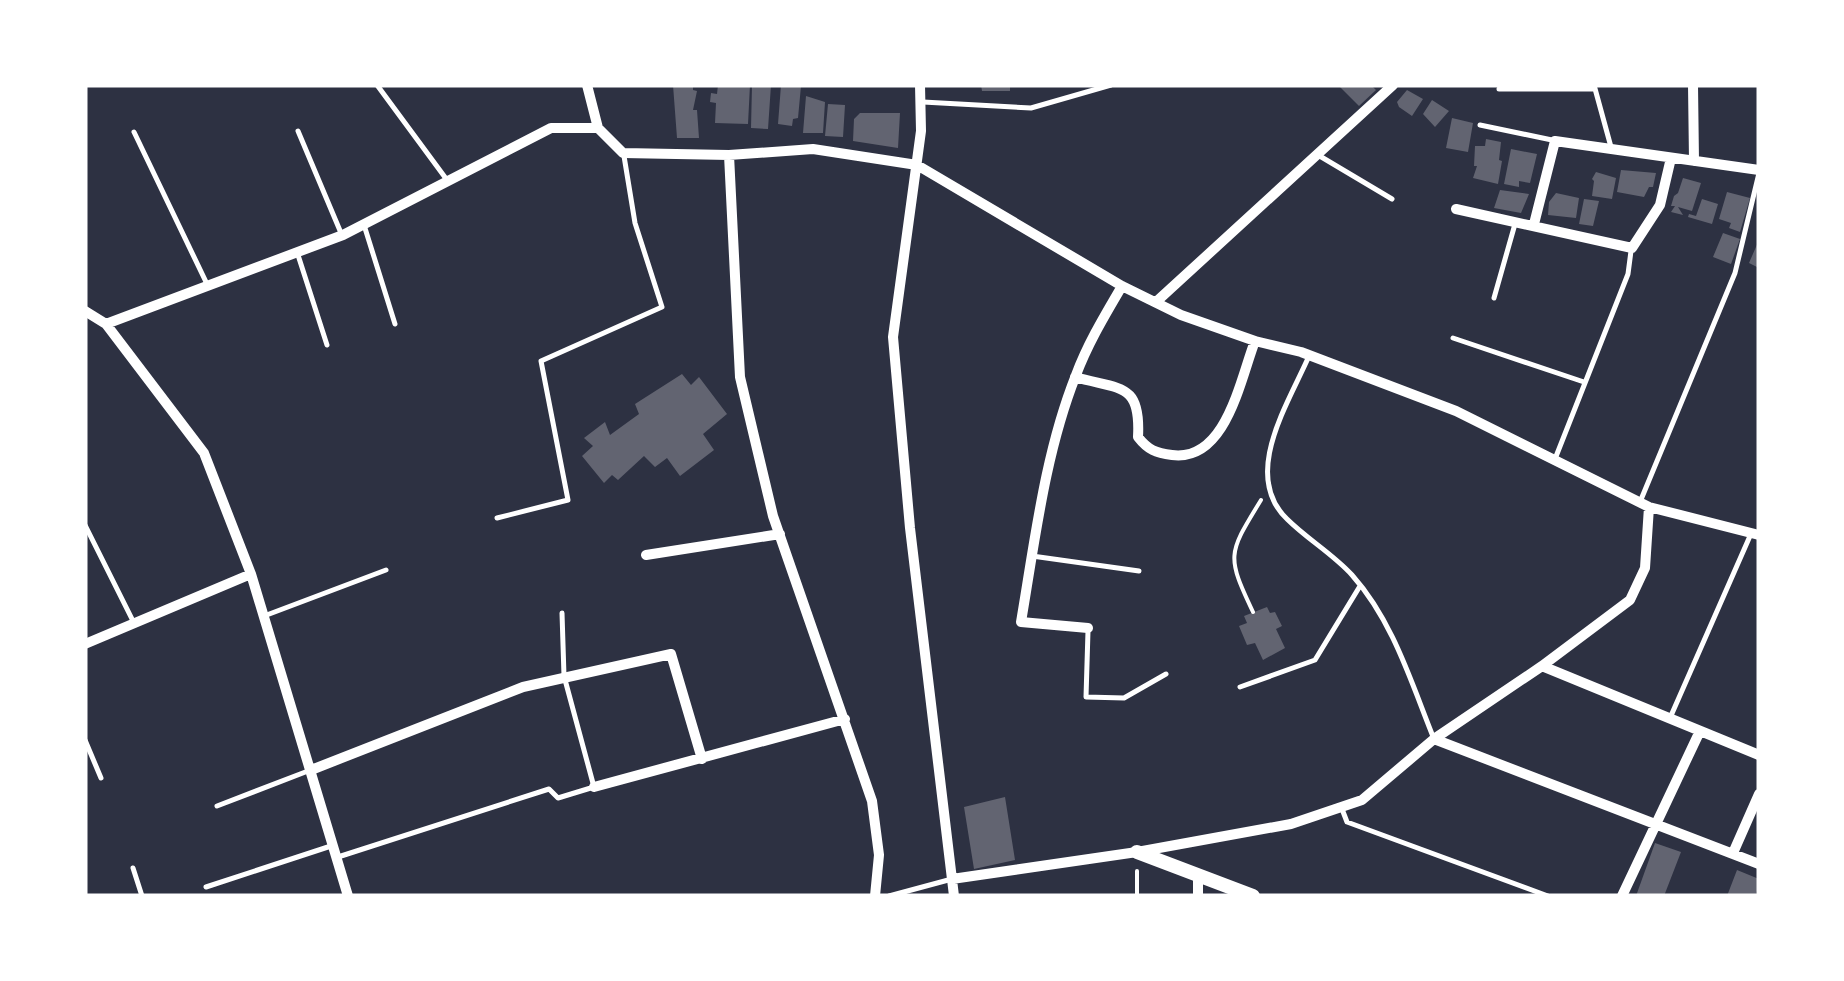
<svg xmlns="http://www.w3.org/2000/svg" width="1844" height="981" font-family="Merriweather,serif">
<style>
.building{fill:#626471}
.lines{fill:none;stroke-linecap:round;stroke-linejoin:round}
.path{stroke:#fff;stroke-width:4}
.service{stroke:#fff;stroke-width:5}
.minor{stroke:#fff;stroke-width:10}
.tertiary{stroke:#fff;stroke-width:14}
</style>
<rect width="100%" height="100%" fill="#2d3142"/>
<path class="building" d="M673 85H693V90L697 91 693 110H697L699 138H677Z
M718 85H750L748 124 715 123 716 103 710 102 711 93 717 94Z
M752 85H771L768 129 751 128Z
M781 85 801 86 798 118 793 119 792 126 778 124Z
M981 85H1010V91H982Z
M1343 85H1371L1376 90 1359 106 1340 87Z
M1407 90 1423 99 1412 116 1399 107 1397 102Z
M806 96 825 102 823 133H803Z
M1432 100 1449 111 1435 127 1423 114Z
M828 104 845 105 843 137 825 136Z
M860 113H900L898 148 853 141 854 119Z
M1452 118 1473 123 1468 152 1446 148Z
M1486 139 1501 142 1499 160 1502 161 1498 184 1473 178 1477 166H1474L1475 146H1485Z
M1511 149 1537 154 1530 183 1519 181V187L1504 184Z
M1621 170 1656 173 1653 187H1649L1644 197 1617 192Z
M1596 172 1616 178 1612 199 1592 196 1594 181 1592 179Z
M1683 178 1701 183 1692 211 1678 207 1683 215 1671 212 1675 206H1671L1674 196 1678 193Z
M1500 190 1529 194 1521 213 1494 208Z
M1727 192 1750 198 1740 232 1729 228 1731 223 1719 219Z
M1556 193 1579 198 1576 218 1548 215 1549 202Z
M1584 199 1599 201 1593 226 1579 224Z
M1702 199 1718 204 1712 224 1688 217 1689 214 1696 216Z
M1723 233 1740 239 1731 264 1713 257Z
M1759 240V268L1749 263Z
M682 374 691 385 699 377 727 414 703 434 714 450 680 476 667 458 655 467 644 456 618 480 612 475 604 483 582 456 593 446 584 438 605 422 610 435 639 414 635 404Z
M1267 607 1270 613 1275 612 1282 626 1276 629 1285 648 1263 660 1255 643 1247 645 1239 626 1247 623 1244 616Z
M1005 797 1015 860 974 869 964 807Z
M1655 843 1681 852 1664 896H1636Z
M1737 870 1759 879 1756 896H1727Z"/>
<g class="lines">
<path class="path" d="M1253 612C1226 555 1228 554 1261 500
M1137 871V896"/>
<path class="service" d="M377 85 447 180
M1594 85 1611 147
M1499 89H1595
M923 102 1031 108 1111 85
M1480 125 1552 140
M298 131 341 233
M134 132 207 284
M1318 155 1392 199
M364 225 395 324
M298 255 327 345
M1494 298 1515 224
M1453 338 1584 382
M1309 356C1288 404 1241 475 1287 519 1307 539 1333 554 1352 575 1393 621 1411 682 1434 739
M1555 459 1628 274 1631 251
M1640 502 1735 273 1759 173
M497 518 568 500 541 361 662 307 635 223 624 156
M85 525 134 623
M1032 556 1139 571
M264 616 386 570
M1088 631 1086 697 1124 698 1166 674
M1240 687 1315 660 1360 586
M1670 718 1750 536
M85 740 101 778
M217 806 308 771
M1342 809 1347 822 1548 896
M338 857 549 789 558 798 594 787 564 676 562 613
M133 868 142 896
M206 887 331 846
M889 896 952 879"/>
<path class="minor" d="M587 85 598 128 623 153 729 155 813 149 917 165 1122 286 1181 315 1255 341 1301 352 1456 411 1649 507 1759 535
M920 85 921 131 893 337 910 528 954 896
M1693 85 1694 161
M729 155 740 377 773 516 872 801 879 855 875 896
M1456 209 1632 248 1660 205 1671 158
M1534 224 1555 141 1759 170
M1156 302 1393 85
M85 311 106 324 204 453 251 574 348 896
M106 324 343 235 551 128H598
M1075 377C1120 390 1141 382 1138 437 1148 450 1156 453 1172 455 1226 462 1240 380 1255 341
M646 555 780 534
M1088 628 1021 622C1035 540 1045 453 1076 375 1088 343 1105 315 1122 286
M85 644 251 574
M1542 666 1759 755
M1434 739 1759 864
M311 770 523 687 671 654 702 759
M594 787 845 719
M1733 853 1759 794
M1198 875V896
M952 879 1137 852 1291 824 1362 800 1434 739 1542 666 1630 600 1645 568 1649 507
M1622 896 1700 731"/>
<path class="tertiary" d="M1137 852 1253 896"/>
</g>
<rect width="1844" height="981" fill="none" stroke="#ffffff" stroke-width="175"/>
</svg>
